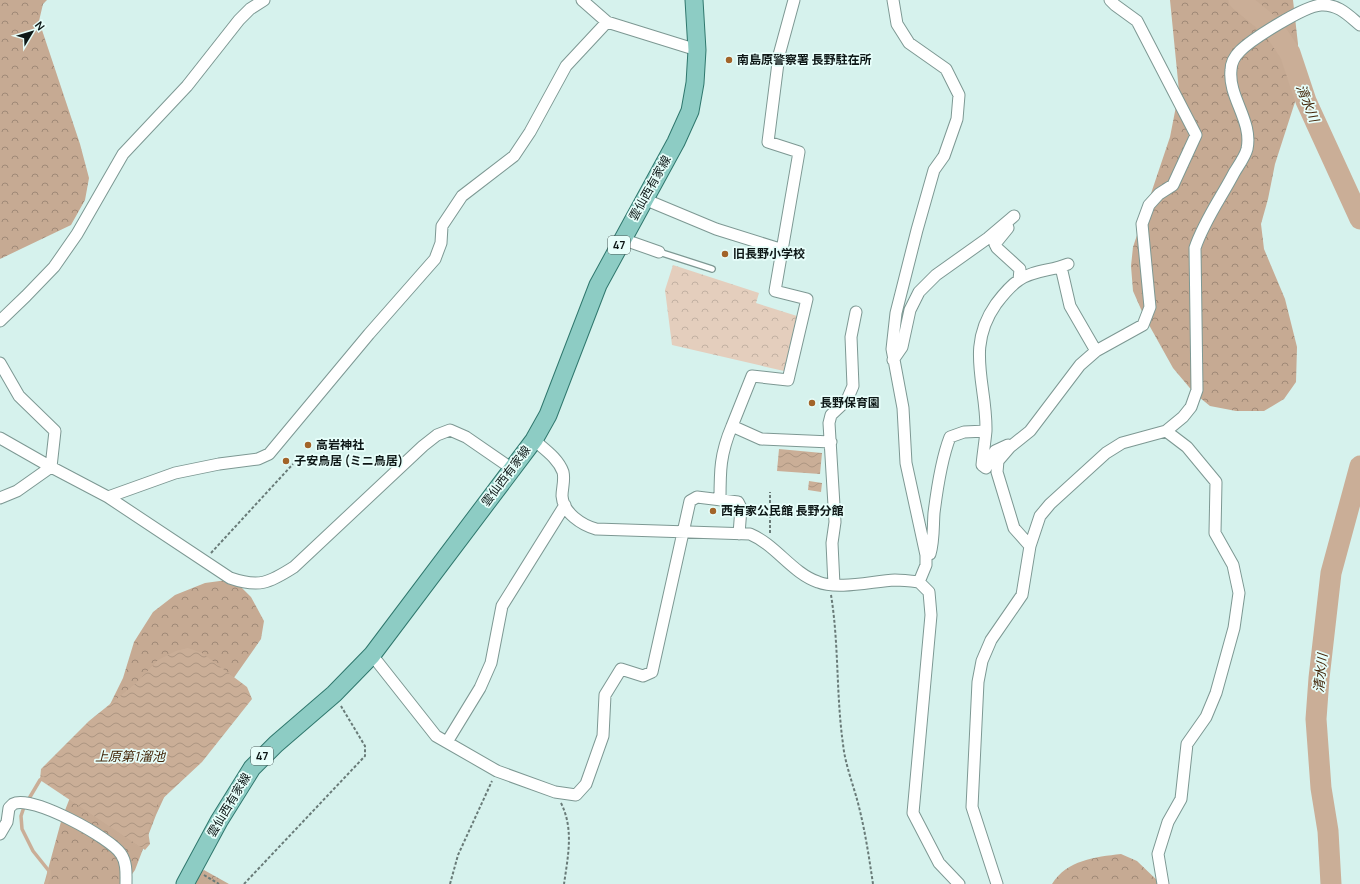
<svg xmlns="http://www.w3.org/2000/svg" width="1360" height="884" font-family="Manrope,'Noto Sans JP',sans-serif">
<style>
.forest{fill:url(#forest-crowns)}
.park{fill:url(#park-crowns)}
.water{fill:url(#water-waves)}
.lines{fill:none;stroke-linecap:round;stroke-linejoin:round}
.stream{stroke:#caae97;stroke-width:3.5}
.river{stroke:#caae97;stroke-width:21}
.service-casing{stroke:#7d9893;stroke-width:8}
.minor-casing{stroke:#7d9893;stroke-width:13}
.primary-casing{stroke:#2f776d;stroke-width:19}
.path{stroke:#697b78;stroke-width:2;stroke-dasharray:3 2;stroke-linecap:butt}
.service{stroke:#fff;stroke-width:5.5}
.minor{stroke:#fff;stroke-width:11}
.primary{stroke:#8dccc4;stroke-width:17}
.poi-dot{fill:#a26429;stroke:#e7fefa;stroke-width:1.5}
.labels{text-anchor:middle;stroke-width:3.5;stroke-linejoin:round;paint-order:stroke}
.shield{fill:#e7fefa;stroke:#4e5c5a;stroke-width:1}
.shield-label{font-size:11px;font-weight:bold;fill:#0d1716}
.poi-label{font-size:12px;font-weight:bold;fill:#0d1716;stroke:#e7fefa;text-anchor:start}
.street-label{font-size:12px;fill:#0d1716;stroke:#e7fefa}
.water-label{font-size:13px;font-style:italic;fill:#422407;stroke:#e7fefa}
</style>
<defs>
<pattern id="forest-crowns" width="20" height="18" patternUnits="userSpaceOnUse"><rect width="20" height="18" fill="#c6aa93"/><path d="M2 6a3 3 0 1 1 6 0M12 15a3 3 0 1 1 6 0" fill="none" stroke="#9f8977"/></pattern>
<pattern id="park-crowns" width="20" height="18" patternUnits="userSpaceOnUse"><rect width="20" height="18" fill="#e4cebd"/><path d="M2 6a3 3 0 1 1 6 0M12 15a3 3 0 1 1 6 0" fill="none" stroke="#c2b0a2"/></pattern>
<pattern id="water-waves" width="16" height="10" patternUnits="userSpaceOnUse"><rect width="16" height="10" fill="#caae97"/><path d="M0 5q4-4 8 0t8 0" fill="none" stroke="#ac9581"/></pattern>
</defs>
<rect width="100%" height="100%" fill="#d6f2ed"/>
<path class="forest" d="M0 0H47L43 4 39 21 80 144 89 178 85 200 71 225 0 259Z
M1170 0H1293L1298 44 1295 102 1275 164 1268 199 1261 224 1264 249 1285 299 1297 347 1296 382 1284 399 1264 411H1236L1210 406 1194 393 1173 368 1144 316 1133 291 1131 266 1133 247 1170 137 1179 91Z
M227 580 240 586 251 597 264 621 261 639 191 739 156 815 135 870 125 884H44L62 818 93 739 123 678 134 642 153 612 175 595 205 583Z
M1121 854 1137 861 1161 884H1052C1067 860 1095 857 1121 854Z
M204 870 229 884H181Z"/>
<path class="park" d="M673 265 759 293 756 303 797 316 784 371 672 345 665 290Z"/>
<path class="water" d="M779 449 822 453 820 474 777 471Z
M809 481 822 483 821 492 808 490Z
M188 648 202 653 247 687 252 699 202 762 158 803 148 831 150 844 145 850 40 780 41 769 89 721 135 684 158 660 176 651Z"/>
<g class="lines">
<path class="stream" d="M43 778 40 780 24 807 21 816 22 829 33 851 49 871V877L46 884"/>
<path class="river" d="M1239 0 1273 28 1290 53 1306 101 1360 219
M1331 884 1328 831 1321 788 1316 719 1319 678 1331 573 1360 466"/>
<g class="service-casing">
<path id="service" d="M659 252 712 269"/>
</g>
<g class="minor-casing">
<path id="minor" d="M582 0 607 22 697 50
M794 0 779 55 768 142 799 152 775 291 807 299 788 380 752 376 732 426 761 439 831 442
M893 0 897 24 909 43 946 69 959 95 957 119 944 156 934 170 917 230 896 313 892 349 903 408 906 463 926 555V565L919 582
M644 199 716 229 783 250
M1007 225 1008 228 995 244 997 248 1020 269 1019 280
M622 239 659 252
M1061 267 1070 306 1096 351
M0 321 26 296 54 267 77 234 123 154 187 86 239 20 250 9 264 0
M893 360 902 347 910 310 919 292 936 275 988 238 1014 216
M0 363 19 396 55 431 51 467 17 491 0 498
M0 438 51 467 108 497 230 578C259 588 269 583 294 567L423 446 437 435 450 430 466 437 511 468
M534 440C544 449 558 458 563 472 565 480 562 488 562 496 563 513 582 525 596 529L750 534C776 545 792 573 818 582 838 590 873 581 895 580 903 580 911 581 919 582L929 592 931 615 913 813 939 863 959 884
M1010 447 1008 445 995 451 986 468 982 465C983 454 985 442 986 431 987 384 965 348 996 304 1002 296 1010 286 1019 280 1033 270 1052 271 1068 264
M108 497 175 473 219 464 258 459 269 454 369 334 435 259 441 243 442 226 462 196 514 156 530 132 566 66 607 22
M720 500C720 471 720 454 732 426
M1030 546 1014 528 997 472 998 461 1010 447 1030 431 1080 365 1096 351 1143 325 1150 307 1142 224 1149 205 1159 194 1173 185 1196 135 1137 21 1115 5 1110 0
M926 555 930 554C934 540 933 527 934 513 937 489 941 460 950 437L964 432 986 431
M834 585 832 543 835 522 829 423 831 415 847 400 853 386 851 337 856 312
M372 655 436 736 497 771 555 792 576 795 586 784 603 736 605 695 621 669 643 676 652 672 690 501 697 497 738 502 741 508 739 534
M447 742 480 688 491 663 502 606 565 505
M0 834 7 822 9 808 13 804C31 794 111 838 121 854 127 863 126 874 126 884
M997 884 972 807 978 682 982 661 991 640 1022 595 1030 546 1040 516 1050 504 1106 453 1122 443 1166 431 1183 417 1191 407 1197 390 1195 248C1204 221 1221 198 1234 173 1238 166 1245 157 1247 149 1253 121 1228 97 1231 70 1231 62 1235 56 1240 51 1252 39 1304 6 1321 5 1338 4 1348 15 1360 25
M1163 884 1158 854 1168 822 1181 799 1187 744 1206 717 1216 693 1234 628 1239 593 1233 565 1215 533 1216 482 1187 447 1166 431"/>
</g>
<g class="primary-casing">
<path id="primary" d="M185 884 219 821 252 768 276 744 334 694 372 655 534 440 548 415 598 285 676 142 690 111 695 83 697 50 694 0"/>
</g>
<path class="path" d="M770 533V492
M211 553 293 464
M831 595C839 644 836 694 843 744 845 764 853 784 858 803 865 830 869 857 873 884
M561 803C574 829 568 856 564 884
M204 875 219 884
M244 884 365 756V746L341 706
M450 884 458 855 492 781"/>
<use href="#service" class="service"/>
<use href="#minor" class="minor"/>
<use href="#primary" class="primary"/>
</g>
<g class="poi-dot">
<circle cx="729" cy="60" r="4"/>
<circle cx="725" cy="254" r="4"/>
<circle cx="812" cy="403" r="4"/>
<circle cx="308" cy="445" r="4"/>
<circle cx="286" cy="461" r="4"/>
<circle cx="713" cy="511" r="4"/>
</g>
<g class="labels">
<g class="shield">
<rect x="608" y="236" width="22" height="18" rx="3"/>
<rect x="251" y="747" width="22" height="18" rx="3"/>
</g>
<g class="shield-label">
<text x="619" y="249">47</text>
<text x="262" y="760">47</text>
</g>
<g class="poi-label">
<text x="737" y="64">南島原警察署 長野駐在所</text>
<text x="733" y="258">旧長野小学校</text>
<text x="820" y="407">長野保育園</text>
<text x="316" y="449">高岩神社</text>
<text x="294" y="465">子安鳥居 (ミニ鳥居)</text>
<text x="721" y="515">西有家公民館 長野分館</text>
</g>
<g class="street-label">
<text transform="translate(650 188) rotate(-61)" y="4">雲仙西有家線</text>
<text transform="translate(506 476) rotate(-53)" y="4">雲仙西有家線</text>
<text transform="translate(229 805) rotate(-59)" y="4">雲仙西有家線</text>
</g>
<g class="water-label">
<text transform="translate(1308 103) rotate(68)" y="5">清水川</text>
<text transform="translate(1320 673) rotate(-84)" y="5">清水川</text>
<text x="130" y="761">上原第1溜池</text>
</g>
</g>
<g transform="translate(32 32) rotate(52)" stroke="#e7fefa" stroke-width="3" paint-order="stroke">
<path d="M0-3L7 15L0 10L-7 15Z" fill="#0d1716"/>
<text y="-6" font-size="11" font-weight="bold" text-anchor="middle" fill="#0d1716">N</text>
</g>
</svg>
